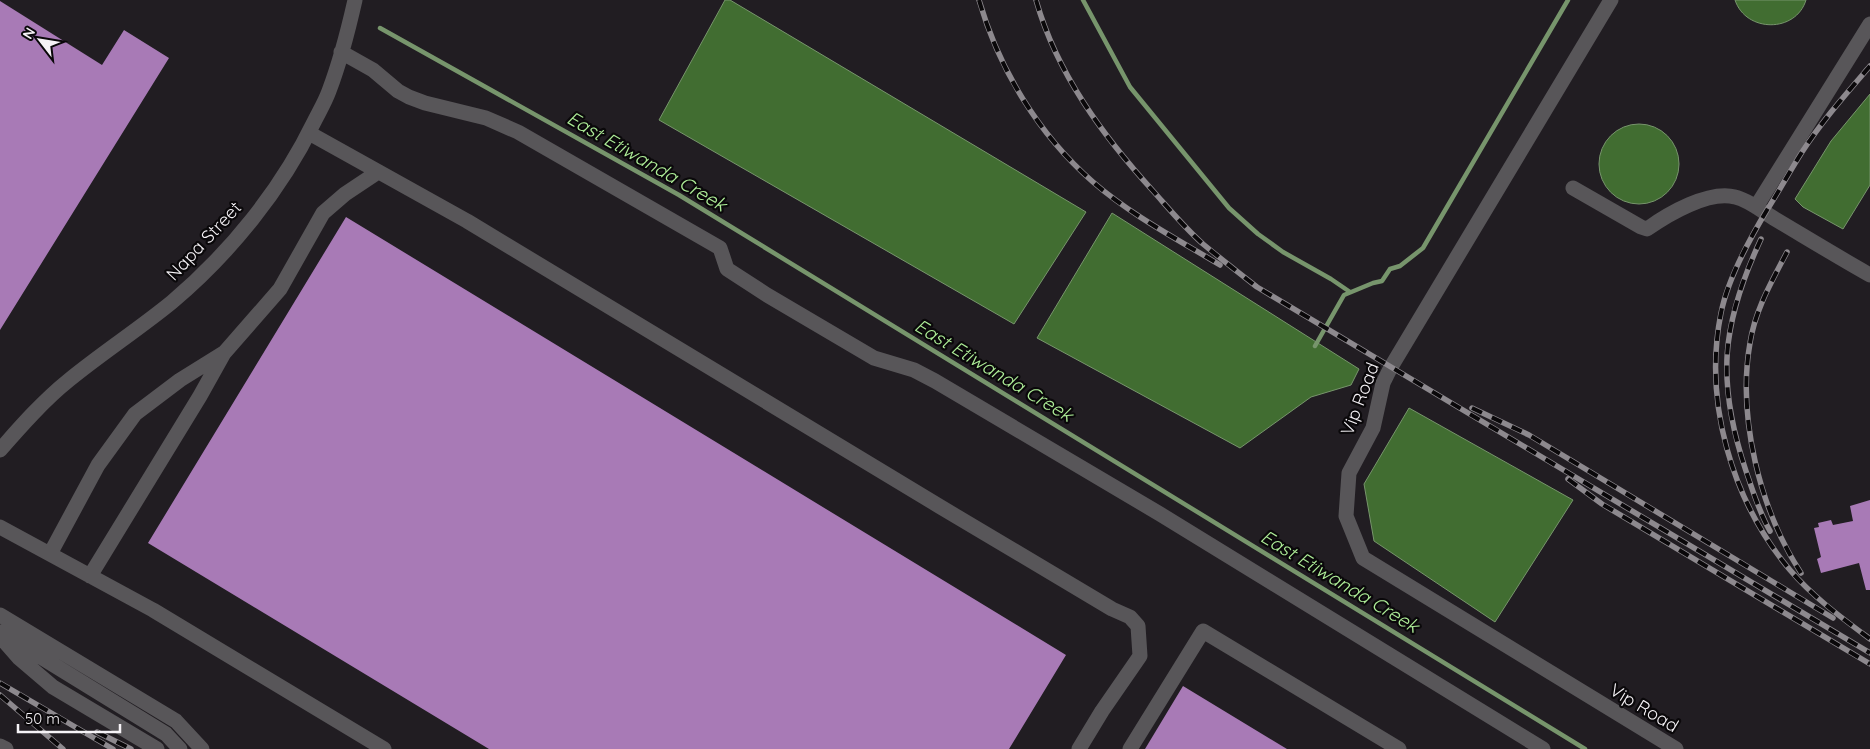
<svg xmlns="http://www.w3.org/2000/svg" width="1870" height="749" font-family="Quicksand,sans-serif">
<style>
.water{fill:#416d31;stroke:#77956c}
.lines{fill:none;stroke-linecap:round;stroke-linejoin:round}
.stream{stroke:#77956c;stroke-width:4.5}
.building{fill:#a87ab6}
.minor{stroke:#585659;stroke-width:15}
.rail-casing{stroke:#8d898e;stroke-width:5.5}
.rail{stroke:#0a080a;stroke-width:4;stroke-dasharray:11;stroke-linecap:butt}
.labels{text-anchor:middle;stroke-width:4.5;stroke-linejoin:round;paint-order:stroke}
.street-label{font-size:18px;fill:#f6f3f7;stroke:#0a080a}
.water-label{font-size:19px;font-style:italic;fill:#afef99;stroke:#0a080a}
</style>
<rect width="100%" height="100%" fill="#211d22"/>
<path class="water" d="M725 0H730L1086 212 1014 324 659 120Z
M1735 0H1806C1796 33 1746 33 1735 0Z
M1870 94V185L1843 229 1803 207 1795 199 1831 141Z
M1599 164a40 40 0 1 1 80 0a40 40 0 1 1-80 0Z
M1112 213 1359 369 1351 385 1311 397 1240 448 1037 338Z
M1409 408 1573 500 1495 622 1374 541 1364 484Z"/>
<g class="lines">
<path class="stream" d="M1083 0 1130 87 1229 208 1258 234 1283 252 1331 279 1350 292
M380 28 679 195 1585 749
M1315 346 1344 295 1373 283 1382 281 1390 269 1400 266 1423 248 1568 0"/>
</g>
<path class="building" d="M0 1 102 65 124 30 169 58 0 330Z
M346 217 1066 655 1009 749H489L148 543Z
M1870 500V590H1866L1859 563 1821 573 1817 559 1821 557 1814 528 1819 527 1818 523 1831 520 1833 525 1853 521 1850 506Z
M1183 686 1287 749H1145Z"/>
<g class="lines">
<path class="minor" d="M1611 0 1391 367 1383 383 1373 428 1349 473 1346 516 1363 558 1676 749
M341 52 373 70 398 91 409 97 425 103 486 118 518 132 720 248 727 269 767 295 874 358 914 370 935 381 1160 514 1543 749
M309 133 467 221 939 506 1112 609 1130 617 1138 626 1140 656 1102 711 1079 749
M1573 188 1641 227 1647 229C1668 214 1709 190 1735 197 1749 200 1763 212 1775 219 1807 238 1838 257 1870 275
M1756 207 1870 24
M0 450C21 426 44 400 69 380 102 353 139 329 172 302 230 253 281 190 314 122 319 112 325 102 329 91 340 62 348 31 355 0
M0 527 153 610 384 749
M50 554 98 465 135 414 180 380 225 352 280 289 323 213 345 194 378 172
M90 576 200 396 224 353
M0 615 176 721 202 749
M0 632 166 734 180 749
M4 641 19 658 53 687 157 749
M0 746 6 749
M1130 749 1203 631 1399 749"/>
<g class="rail-casing">
<path id="rail" d="M979 0C999 69 1038 134 1093 182 1131 215 1177 239 1220 265
M1036 0C1057 74 1103 136 1154 192 1170 210 1185 228 1203 244 1221 259 1239 273 1257 287L1870 653
M1870 66C1846 94 1822 121 1802 152 1790 171 1779 191 1767 210 1749 240 1728 278 1721 313 1703 402 1732 501 1790 570 1813 597 1842 618 1870 639
M1761 239C1721 325 1716 381 1746 471 1753 491 1759 512 1770 531
M1787 252C1772 281 1755 310 1750 343 1737 417 1760 510 1801 573
M1472 408 1529 435 1833 618
M1568 479 1602 504 1870 664
M0 683 113 749
M0 695 63 749
M97 732 131 749"/>
</g>
<use href="#rail" class="rail"/>
</g>
<g class="labels">
<g class="street-label">
<text transform="translate(204 241) rotate(-47)" y="6">Napa Street</text>
<text transform="translate(1360 399) rotate(-69)" y="6">Vip Road</text>
<text transform="translate(1644 708) rotate(31)" y="6">Vip Road</text>
</g>
<g class="water-label">
<text transform="translate(647 161) rotate(30)" y="7">East Etiwanda Creek</text>
<text transform="translate(994 370) rotate(31)" y="7">East Etiwanda Creek</text>
<text transform="translate(1340 581) rotate(31)" y="7">East Etiwanda Creek</text>
</g>
</g>
<g transform="translate(40 40) rotate(301)" stroke="#0a080a" stroke-width="4" paint-order="stroke">
<path d="M0-4L9 19L0 12L-9 19Z" fill="#f6f3f7"/>
<text y="-8" font-size="14" font-weight="bold" text-anchor="middle" fill="#f6f3f7">N</text>
</g>
<path d="M18 724v8h102v-8" fill="none" stroke="#f6f3f7" stroke-width="2.5"/>
<text x="25" y="724" font-size="15" fill="#f6f3f7" stroke="#0a080a" stroke-width="4" paint-order="stroke">50 m</text>
</svg>
